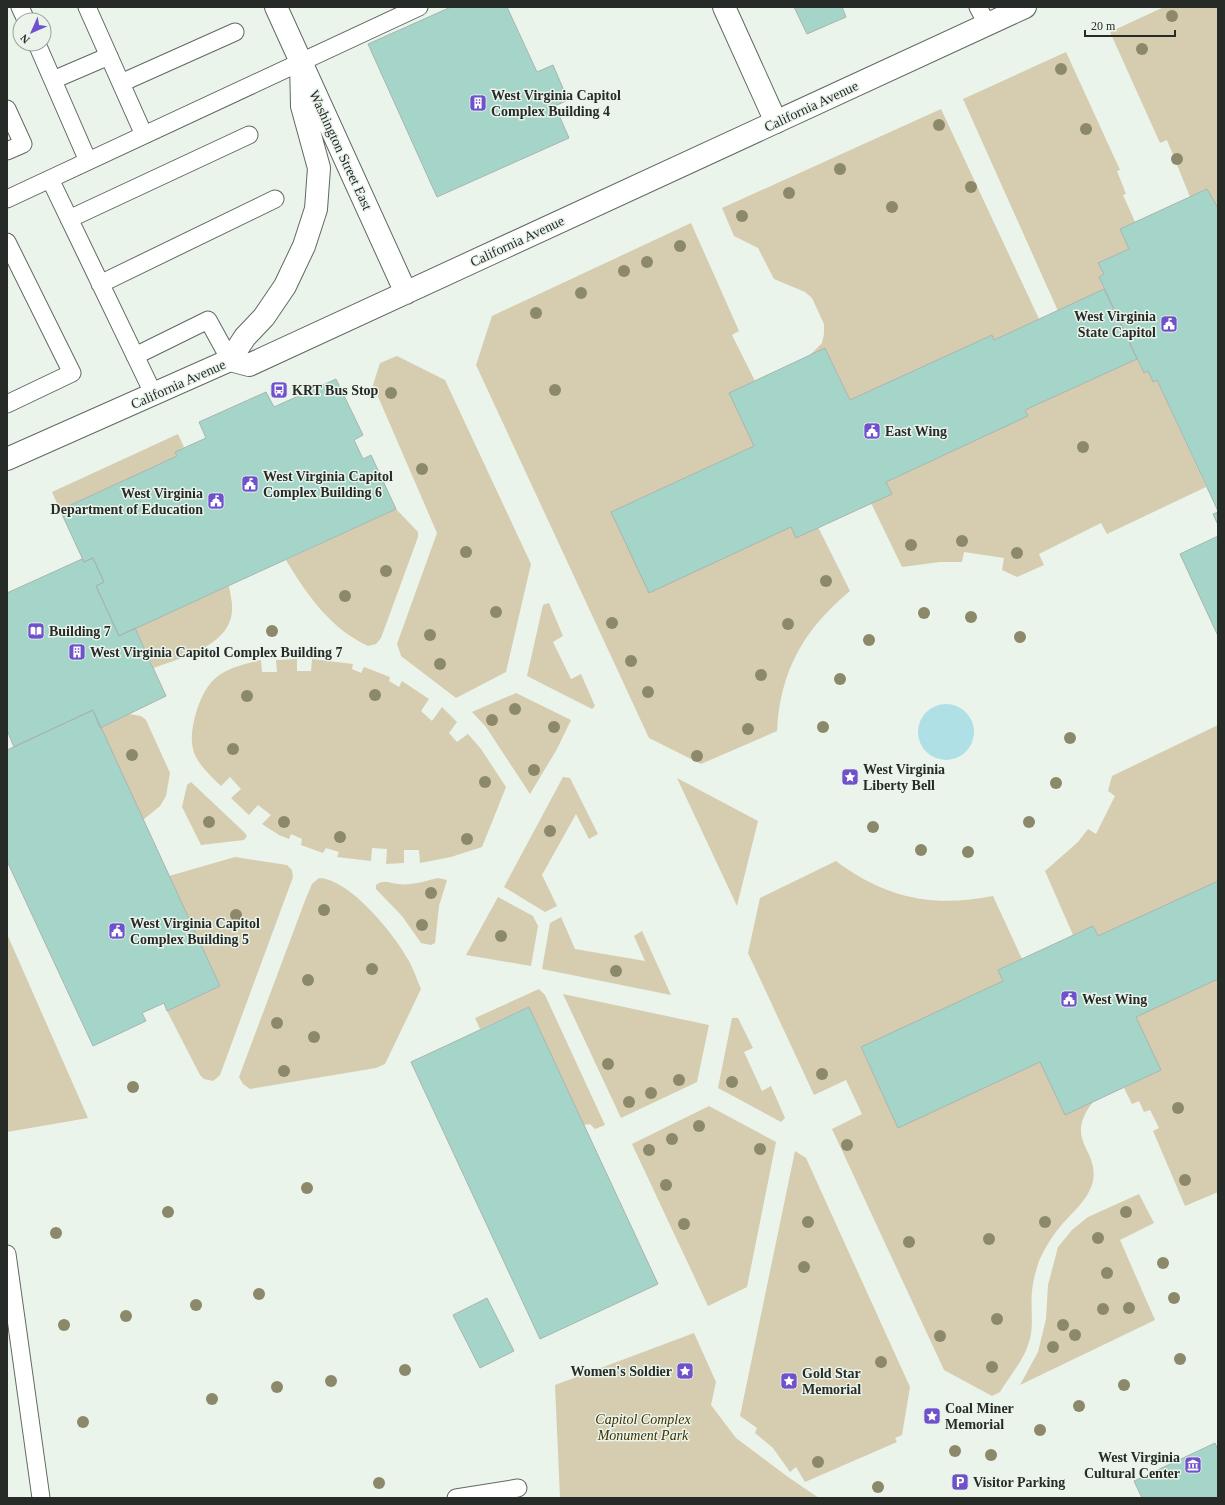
<svg xmlns="http://www.w3.org/2000/svg" width="1225" height="1505" font-family="'Times New Roman',serif">
<style>
.green{fill:#d6ccaf}
.water{fill:#aee0e5}
.building{fill:#a5d4c8;stroke:#a8b5b1}
.lines{fill:none;stroke-linecap:round;stroke-linejoin:round}
.service-casing{stroke:#606961;stroke-width:19}
.minor-casing{stroke:#606961;stroke-width:24}
.tertiary-casing{stroke:#606961;stroke-width:24}
.service{stroke:#fff;stroke-width:17}
.minor{stroke:#fff;stroke-width:22}
.tertiary{stroke:#fff;stroke-width:22}
.tree{fill:#8c896a}
.labels{text-anchor:middle;stroke-width:3;stroke-linejoin:round;paint-order:stroke}
.poi-label{font-size:14px;font-weight:bold;fill:#272b28;stroke:#eaf4eb;text-anchor:start}
.street-label{font-size:14px;fill:#272b28;stroke:#eaf4eb}
.park-label{font-size:14px;font-style:italic;fill:#3f3200;stroke:#eaf4eb}
</style>
<rect width="100%" height="100%" fill="#eaf4eb"/>
<path class="green" d="M1164 7H1218L1217 209 1207 189 1190 197 1167 140 1160 143 1110 32Z
M1066 52 1120 170 1117 171 1126 194 1123 195 1135 222 1120 229 1129 249 1099 263 1104 274 1099 277 1104 289 1058 311 963 99Z
M941 109 1039 319 994 340 992 335 850 400 826 349 809 356 822 343 824 334V324L812 298 805 292 774 279 758 248 734 236 722 208Z
M691 223 739 331 732 335 755 381 754 446 611 512 818 527 850 591C804 629 780 671 777 731L701 764 649 738 476 365 492 316Z
M397 356 445 380 531 564 506 672 456 698 401 656 397 644 437 533 373 385 380 363Z
M1137 359 1144 373 1148 371 1153 381 1157 380 1206 487 1107 534 1101 523 1039 554 1044 565 1017 577 1002 570 1004 558 964 552 962 562H940L902 567 871 503 892 494 886 482 1028 416 1025 410Z
M178 434 184 447 175 452 177 456 60 510 52 492Z
M396 509 418 532V537L381 638 376 644 368 646C330 628 307 595 286 560Z
M229 586C230 594 233 603 232 611 230 646 180 658 154 668L135 628Z
M549 603 563 636 553 642 571 679 581 674 595 706 592 709 527 676 543 605Z
M297 659V671H311L312 659 353 664 352 669 361 673 364 667 390 677 389 681 399 687 402 681 429 699 421 711 432 721 442 707 457 722 449 733 457 742 468 734 481 749 506 787 482 847 451 857 420 863 419 850H404V863L386 864 387 849 372 848 371 861 337 857 339 852 326 848 323 853 301 845 302 839 291 834 289 839 279 835 262 824 271 815 258 805 249 815 231 798 241 789 230 777 221 786C211 776 196 763 193 749 190 737 193 724 196 713 208 674 224 669 261 660L262 672H277L276 660Z
M516 693 571 720 557 749 530 794 486 727 472 712Z
M129 714 141 716 146 720 170 773 166 796 160 806 143 820 100 728Z
M1218 725V881L1098 936 1093 926 1073 935 1045 871 1078 842 1088 829 1096 834 1115 796 1108 791 1112 776Z
M563 777 570 778 598 834 589 839 576 814 542 875 557 906 545 912 504 887Z
M677 778 758 821 737 906Z
M191 782 244 832 247 836 244 840 201 845 182 807 187 785Z
M235 857 287 865 292 870 293 877 220 1075 213 1081 204 1079 200 1075 167 1011 220 986 169 876Z
M836 861C885 898 933 908 993 896L1022 959 998 970 1003 981 861 1048 898 1127 1040 1062 1093 1102C1063 1141 1099 1148 1093 1181 1088 1201 1072 1212 1060 1227 1052 1236 1044 1250 1039 1261 1036 1270 1033 1281 1032 1291 1030 1308 1035 1328 1028 1345 1023 1361 1009 1377 1000 1392L992 1396 944 1370 832 1129 862 1114 846 1080 814 1095 748 953 760 898Z
M319 878C350 879 395 935 409 961 414 970 417 980 421 989L385 1064 376 1068 250 1089 243 1084 239 1077 306 898 312 884Z
M438 878 447 880 439 906 435 943 431 945 421 943 402 916 376 889V885C383 879 390 883 398 884 411 886 425 881 438 878Z
M498 897 533 916 538 926 531 966 466 955Z
M561 917 575 949 645 961 634 936 642 931 671 995 542 969 550 923Z
M7 934 88 1118 7 1132Z
M1218 979V1192L1185 1206 1153 1131 1159 1128 1150 1110 1144 1112 1139 1101 1132 1104 1124 1088 1160 1070 1136 1017Z
M539 989 545 995 605 1125 595 1129 590 1124 584 1125 529 1007 480 1029 475 1018Z
M563 994 709 1025 697 1082 621 1118Z
M732 1018H738L753 1048 744 1052 762 1091 771 1086 785 1118 781 1122 718 1088Z
M709 1106 776 1142 747 1287 708 1306 632 1144Z
M795 1151 806 1158 910 1387 902 1435 895 1438 897 1442 805 1482 796 1467 790 1472 773 1448 755 1433 757 1428 740 1416Z
M1139 1194 1154 1223 1120 1240 1155 1320 1020 1385 1038 1352 1046 1319 1048 1285 1058 1247 1072 1230 1088 1217Z
M694 1333 716 1382 711 1405 736 1438 788 1477 819 1498H560L555 1385Z"/>
<path class="water" d="M918 732a28 28 0 1 1 56 0a28 28 0 1 1-56 0Z"/>
<path class="building" d="M451 7H507L537 72 553 65 568 100 555 106 569 138 437 197 368 44Z
M794 7H842L846 17 807 34Z
M1207 189 1218 208V511L1157 380 1153 382 1148 371 1144 373 1099 277 1104 274 1098 263 1129 249 1120 229Z
M1104 289 1137 359 1025 410 1028 416 886 482 892 494 796 538 791 527 649 593 611 512 754 446 729 393 825 348 850 400 992 335 994 340Z
M336 379 363 435 354 440 363 459 371 455 396 509 119 636 96 586 104 582 93 558 84 562 60 510 177 456 175 452 206 438 199 422 266 392 274 407Z
M1218 512V525L1213 514Z
M1218 536V636L1180 554Z
M93 558 104 582 96 586 119 636 135 628 166 696 100 728 93 710 14 747 7 730V593L82 559 84 562Z
M93 710 220 986 167 1011 164 1003 142 1013 146 1021 93 1046 7 861V750Z
M1218 881V979L1136 1017 1161 1070 1065 1115 1040 1062 898 1128 861 1047 1003 981 998 970 1093 926 1098 936Z
M529 1007 658 1284 540 1339 411 1062Z
M487 1298 514 1351 480 1368 453 1315Z
M1215 1443 1218 1450V1498H1142L1134 1481Z"/>
<g class="lines">
<g class="service-casing">
<path id="service" d="M20 7 26 20
M87 7 144 135
M978 7 987 24
M37 44 88 161
M53 80 109 56
M121 83 235 32
M7 109 23 144 7 151
M50 179 154 395
M7 199 419 7
M69 219 249 135
M7 242 72 373 7 404
M100 284 275 199
M135 356 208 320 230 360
M7 1254 41 1498
M456 1498 518 1488"/>
</g>
<g class="minor-casing">
<path id="minor" d="M724 7 776 122"/>
</g>
<g class="tertiary-casing">
<path id="tertiary" d="M276 7 406 293
M230 360 245 337 264 317 285 286 304 246 316 209 319 168 302 106 301 61
M7 459 230 360 249 365 1025 7"/>
</g>
<use href="#service" class="service"/>
<use href="#minor" class="minor"/>
<use href="#tertiary" class="tertiary"/>
</g>
<g class="tree">
<circle cx="1172" cy="16" r="6"/>
<circle cx="1142" cy="49" r="6"/>
<circle cx="1061" cy="69" r="6"/>
<circle cx="939" cy="125" r="6"/>
<circle cx="1086" cy="129" r="6"/>
<circle cx="1177" cy="159" r="6"/>
<circle cx="840" cy="169" r="6"/>
<circle cx="971" cy="187" r="6"/>
<circle cx="789" cy="193" r="6"/>
<circle cx="892" cy="207" r="6"/>
<circle cx="742" cy="216" r="6"/>
<circle cx="680" cy="246" r="6"/>
<circle cx="647" cy="262" r="6"/>
<circle cx="624" cy="271" r="6"/>
<circle cx="581" cy="293" r="6"/>
<circle cx="536" cy="313" r="6"/>
<circle cx="555" cy="390" r="6"/>
<circle cx="391" cy="393" r="6"/>
<circle cx="1083" cy="447" r="6"/>
<circle cx="422" cy="469" r="6"/>
<circle cx="962" cy="541" r="6"/>
<circle cx="911" cy="545" r="6"/>
<circle cx="466" cy="552" r="6"/>
<circle cx="1017" cy="553" r="6"/>
<circle cx="386" cy="571" r="6"/>
<circle cx="826" cy="581" r="6"/>
<circle cx="345" cy="596" r="6"/>
<circle cx="496" cy="612" r="6"/>
<circle cx="924" cy="613" r="6"/>
<circle cx="971" cy="617" r="6"/>
<circle cx="612" cy="623" r="6"/>
<circle cx="788" cy="624" r="6"/>
<circle cx="272" cy="631" r="6"/>
<circle cx="430" cy="635" r="6"/>
<circle cx="1020" cy="637" r="6"/>
<circle cx="869" cy="640" r="6"/>
<circle cx="631" cy="661" r="6"/>
<circle cx="440" cy="664" r="6"/>
<circle cx="761" cy="675" r="6"/>
<circle cx="840" cy="679" r="6"/>
<circle cx="648" cy="692" r="6"/>
<circle cx="375" cy="695" r="6"/>
<circle cx="247" cy="696" r="6"/>
<circle cx="515" cy="709" r="6"/>
<circle cx="492" cy="720" r="6"/>
<circle cx="554" cy="727" r="6"/>
<circle cx="823" cy="727" r="6"/>
<circle cx="748" cy="729" r="6"/>
<circle cx="1070" cy="738" r="6"/>
<circle cx="233" cy="749" r="6"/>
<circle cx="132" cy="755" r="6"/>
<circle cx="697" cy="756" r="6"/>
<circle cx="534" cy="770" r="6"/>
<circle cx="485" cy="782" r="6"/>
<circle cx="1056" cy="783" r="6"/>
<circle cx="209" cy="822" r="6"/>
<circle cx="284" cy="822" r="6"/>
<circle cx="1029" cy="822" r="6"/>
<circle cx="873" cy="827" r="6"/>
<circle cx="550" cy="831" r="6"/>
<circle cx="340" cy="837" r="6"/>
<circle cx="467" cy="839" r="6"/>
<circle cx="921" cy="850" r="6"/>
<circle cx="968" cy="852" r="6"/>
<circle cx="431" cy="893" r="6"/>
<circle cx="324" cy="910" r="6"/>
<circle cx="236" cy="915" r="6"/>
<circle cx="422" cy="925" r="6"/>
<circle cx="501" cy="936" r="6"/>
<circle cx="372" cy="969" r="6"/>
<circle cx="616" cy="971" r="6"/>
<circle cx="308" cy="980" r="6"/>
<circle cx="277" cy="1023" r="6"/>
<circle cx="314" cy="1037" r="6"/>
<circle cx="608" cy="1064" r="6"/>
<circle cx="284" cy="1071" r="6"/>
<circle cx="822" cy="1074" r="6"/>
<circle cx="679" cy="1080" r="6"/>
<circle cx="732" cy="1082" r="6"/>
<circle cx="133" cy="1087" r="6"/>
<circle cx="651" cy="1093" r="6"/>
<circle cx="629" cy="1102" r="6"/>
<circle cx="1178" cy="1108" r="6"/>
<circle cx="699" cy="1126" r="6"/>
<circle cx="672" cy="1139" r="6"/>
<circle cx="847" cy="1145" r="6"/>
<circle cx="760" cy="1149" r="6"/>
<circle cx="649" cy="1150" r="6"/>
<circle cx="1185" cy="1180" r="6"/>
<circle cx="666" cy="1185" r="6"/>
<circle cx="307" cy="1188" r="6"/>
<circle cx="168" cy="1212" r="6"/>
<circle cx="1126" cy="1212" r="6"/>
<circle cx="808" cy="1222" r="6"/>
<circle cx="1045" cy="1222" r="6"/>
<circle cx="684" cy="1224" r="6"/>
<circle cx="56" cy="1233" r="6"/>
<circle cx="1098" cy="1238" r="6"/>
<circle cx="989" cy="1239" r="6"/>
<circle cx="909" cy="1242" r="6"/>
<circle cx="1163" cy="1263" r="6"/>
<circle cx="804" cy="1267" r="6"/>
<circle cx="1107" cy="1273" r="6"/>
<circle cx="259" cy="1294" r="6"/>
<circle cx="1174" cy="1298" r="6"/>
<circle cx="196" cy="1305" r="6"/>
<circle cx="1129" cy="1308" r="6"/>
<circle cx="1103" cy="1309" r="6"/>
<circle cx="126" cy="1316" r="6"/>
<circle cx="997" cy="1319" r="6"/>
<circle cx="64" cy="1325" r="6"/>
<circle cx="1063" cy="1325" r="6"/>
<circle cx="1075" cy="1335" r="6"/>
<circle cx="940" cy="1336" r="6"/>
<circle cx="1053" cy="1347" r="6"/>
<circle cx="1180" cy="1359" r="6"/>
<circle cx="881" cy="1362" r="6"/>
<circle cx="992" cy="1367" r="6"/>
<circle cx="405" cy="1370" r="6"/>
<circle cx="331" cy="1381" r="6"/>
<circle cx="1124" cy="1385" r="6"/>
<circle cx="277" cy="1387" r="6"/>
<circle cx="212" cy="1399" r="6"/>
<circle cx="1079" cy="1406" r="6"/>
<circle cx="83" cy="1422" r="6"/>
<circle cx="1040" cy="1430" r="6"/>
<circle cx="955" cy="1451" r="6"/>
<circle cx="991" cy="1455" r="6"/>
<circle cx="818" cy="1462" r="6"/>
<circle cx="379" cy="1483" r="6"/>
<circle cx="878" cy="1487" r="6"/>
</g>
<defs>
<g id="building-square" transform="scale(0.9)"><rect x="-9" y="-9" width="18" height="18" rx="4" fill="#6e51cb" stroke="#eaf4eb"/><path d="M-4-6H4V6H1V3H-1V6H-4ZM-2.5-4.3h1.7v1.8h-1.7ZM.8-4.3h1.7v1.8H.8ZM-2.5-1h1.7V.8h-1.7ZM.8-1h1.7V.8H.8Z" fill="#fff"/></g>
<g id="civic-square" transform="scale(0.9)"><rect x="-9" y="-9" width="18" height="18" rx="4" fill="#6e51cb" stroke="#eaf4eb"/><path d="M-.6-6.5H3V-4.5H.6V-3L4-1V1h2V6H-6V1h2V-1L-.6-3ZM-1.2 2.5V6h2.4V2.5Z" fill="#fff"/></g>
<g id="bus-square" transform="scale(0.9)"><rect x="-9" y="-9" width="18" height="18" rx="4" fill="#6e51cb" stroke="#eaf4eb"/><path d="M-5-6H5V4H4V6H2V4H-2V6H-4V4H-5ZM-3.5-4V0h7V-4ZM-3.5 1.2v1.5H-2V1.2ZM2 1.2v1.5H3.5V1.2Z" fill="#fff"/></g>
<g id="library-square" transform="scale(0.9)"><rect x="-9" y="-9" width="18" height="18" rx="4" fill="#6e51cb" stroke="#eaf4eb"/><path d="M-6-4Q-3-5.5-.7-3.5V5Q-3 3-6 4ZM6-4Q3-5.5 .7-3.5V5Q3 3 6 4Z" fill="#fff"/></g>
<g id="sight-square" transform="scale(0.9)"><rect x="-9" y="-9" width="18" height="18" rx="4" fill="#6e51cb" stroke="#eaf4eb"/><path d="M0-6L1.8-2.2L6-1.7L2.9 1.2L3.7 5.4L0 3.3L-3.7 5.4L-2.9 1.2L-6-1.7L-1.8-2.2Z" fill="#fff"/></g>
<g id="museum-square" transform="scale(0.9)"><rect x="-9" y="-9" width="18" height="18" rx="4" fill="#6e51cb" stroke="#eaf4eb"/><path d="M0-6L6-3V-2H-6V-3ZM-5-1h2V3h-2ZM-1-1h2V3h-2ZM3-1h2V3H3ZM-6 4H6V6H-6Z" fill="#fff"/></g>
<g id="parking-square" transform="scale(0.9)"><rect x="-9" y="-9" width="18" height="18" rx="4" fill="#6e51cb" stroke="#eaf4eb"/><path d="M-3.5-5.5H1a3.5 3.5 0 0 1 0 7H-1V5.5H-3.5ZM-1-3.4V-.6H.8a1.4 1.4 0 0 0 0-2.8Z" fill="#fff"/></g>
</defs>
<g fill-rule="evenodd">
<use href="#building-square" x="478" y="103"/>
<use href="#civic-square" x="1169" y="324"/>
<use href="#bus-square" x="279" y="390"/>
<use href="#civic-square" x="872" y="431"/>
<use href="#civic-square" x="250" y="484"/>
<use href="#civic-square" x="216" y="501"/>
<use href="#library-square" x="36" y="631"/>
<use href="#building-square" x="77" y="652"/>
<use href="#sight-square" x="850" y="777"/>
<use href="#civic-square" x="117" y="931"/>
<use href="#civic-square" x="1069" y="999"/>
<use href="#sight-square" x="685" y="1371"/>
<use href="#sight-square" x="789" y="1381"/>
<use href="#sight-square" x="932" y="1416"/>
<use href="#museum-square" x="1193" y="1465"/>
<use href="#parking-square" x="960" y="1482"/>
</g>
<g class="labels">
<g class="poi-label">
<text x="491" y="100">West Virginia Capitol<tspan x="491" dy="16">Complex Building 4</tspan></text>
<text x="1156" y="321" text-anchor="end">West Virginia<tspan x="1156" dy="16">State Capitol</tspan></text>
<text x="292" y="395">KRT Bus Stop</text>
<text x="885" y="436">East Wing</text>
<text x="263" y="481">West Virginia Capitol<tspan x="263" dy="16">Complex Building 6</tspan></text>
<text x="203" y="498" text-anchor="end">West Virginia<tspan x="203" dy="16">Department of Education</tspan></text>
<text x="49" y="636">Building 7</text>
<text x="90" y="657">West Virginia Capitol Complex Building 7</text>
<text x="863" y="774">West Virginia<tspan x="863" dy="16">Liberty Bell</tspan></text>
<text x="130" y="928">West Virginia Capitol<tspan x="130" dy="16">Complex Building 5</tspan></text>
<text x="1082" y="1004">West Wing</text>
<text x="672" y="1376" text-anchor="end">Women's Soldier</text>
<text x="802" y="1378">Gold Star<tspan x="802" dy="16">Memorial</tspan></text>
<text x="945" y="1413">Coal Miner<tspan x="945" dy="16">Memorial</tspan></text>
<text x="1180" y="1462" text-anchor="end">West Virginia<tspan x="1180" dy="16">Cultural Center</tspan></text>
<text x="973" y="1487">Visitor Parking</text>
</g>
<g class="street-label">
<text transform="translate(811 106) rotate(-25)" y="5">California Avenue</text>
<text transform="translate(341 150) rotate(65)" y="5">Washington Street East</text>
<text transform="translate(517 241) rotate(-25)" y="5">California Avenue</text>
<text transform="translate(178 384) rotate(-24)" y="5">California Avenue</text>
</g>
<g class="park-label">
<text x="643" y="1424">Capitol Complex<tspan x="643" dy="16">Monument Park</tspan></text>
</g>
</g>
<rect width="1225" height="1505" fill="none" stroke="#272b28" stroke-width="16"/>
<g transform="translate(32 32) rotate(225)"><circle r="19" fill="#eaf4eb" stroke="#9ca49d"/>
<path d="M0-3L7 15L0 10L-7 15Z" fill="#6e51cb"/>
<text y="-6" font-size="11" font-weight="bold" text-anchor="middle" fill="#272b28">N</text>
</g>
<path d="M1085 30v6h90v-6" fill="none" stroke="#272b28" stroke-width="2"/>
<text x="1091" y="30" font-size="12" fill="#272b28" stroke="#eaf4eb" stroke-width="3" paint-order="stroke">20 m</text>
</svg>
